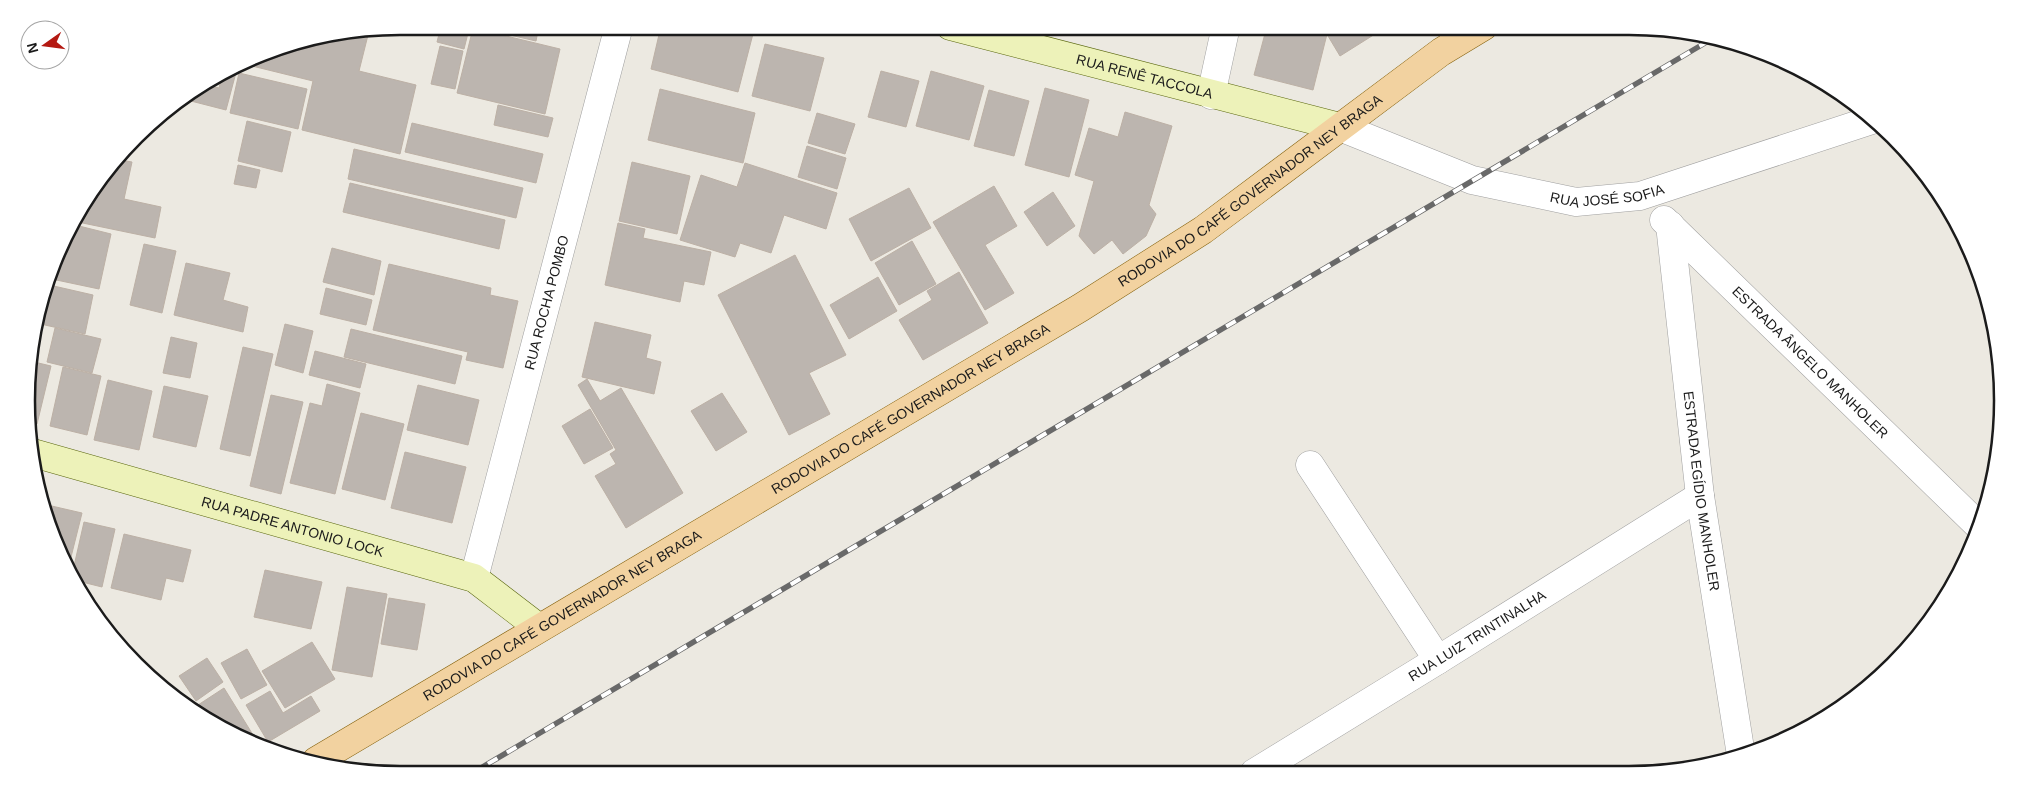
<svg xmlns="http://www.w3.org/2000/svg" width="2029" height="801" font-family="Arial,sans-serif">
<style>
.building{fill:#bcb5af;stroke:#bcb0a5}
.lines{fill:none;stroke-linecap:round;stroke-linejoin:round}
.street-casing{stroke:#9f9f9f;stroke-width:29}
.secondary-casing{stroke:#59660e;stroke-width:29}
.primary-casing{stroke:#85620d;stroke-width:29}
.street{stroke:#fff;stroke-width:28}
.secondary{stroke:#edf2b9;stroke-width:28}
.primary{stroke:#f2d2a0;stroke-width:28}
.rail-casing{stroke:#696969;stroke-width:5.5}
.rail{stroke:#fff;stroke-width:4;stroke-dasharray:11;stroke-linecap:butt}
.labels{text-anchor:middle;stroke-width:5;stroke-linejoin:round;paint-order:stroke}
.street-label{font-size:14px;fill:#1b1b1b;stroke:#fff}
.rim{fill:none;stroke:#1b1b1b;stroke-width:2.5}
</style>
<rect width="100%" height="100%" fill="#ece9e1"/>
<path class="building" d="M441 26 469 29 464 49 437 42Z
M485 26H539L536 41 484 29Z
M661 26H755L738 92 651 69Z
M1267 26H1329L1313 90 1254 75Z
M1344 26H1381L1383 29 1340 56 1328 36Z
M473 28 560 49 545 114 457 93Z
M369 31 359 71 416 85 400 154 302 130 313 81 252 66 254 58 280 46Z
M765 44 824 58 810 111 752 96Z
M440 46 463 51 455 89 431 84Z
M238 65 226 110 187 100 189 94 203 84 219 88 223 72Z
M881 71 919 81 906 127 868 117Z
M931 71 984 86 969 140 916 126Z
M239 73 307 89 298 129 230 113Z
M1045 88 1089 100 1069 177 1025 165Z
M660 89 755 113 743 163 648 140Z
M989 90 1029 101 1014 156 974 146Z
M498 105 553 118 548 137 494 125Z
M1125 112 1172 126 1149 205 1156 214 1146 236 1123 254 1112 240 1094 254 1079 236 1094 181 1075 175 1089 128 1118 137Z
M817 113 855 124 845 154 808 143Z
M247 121 291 132 282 172 238 161Z
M412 123 543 154 536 183 405 152Z
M807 146 846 158 837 189 798 177Z
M354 149 523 188 516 218 348 179Z
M120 160 132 162 124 199 161 207 155 238 73 221 76 214Z
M632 162 690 176 677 234 619 221Z
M745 163 837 193 826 229 784 215 771 253 740 243 735 257 680 240 701 175 737 187Z
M238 165 260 170 256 188 234 184Z
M350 183 505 220 499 249 343 212Z
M994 186 1017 226 985 245 1014 293 985 310 933 222Z
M909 188 931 228 871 261 849 219Z
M1053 192 1075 226 1047 246 1024 212Z
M618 223 645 229 643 238 711 252 704 285 684 281 680 302 605 285Z
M71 224 111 234 99 289 47 278Z
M912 241 936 284 899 305 875 263Z
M144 244 176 251 162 313 130 305Z
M332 248 381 261 374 295 323 282Z
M795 255 846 355 809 373 830 414 789 435 718 295Z
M186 263 230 273 223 300 248 307 243 332 174 315Z
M389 264 491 288 490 295 518 301 503 368 466 360 468 352 373 330Z
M959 272 988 323 923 360 899 320 932 300 927 291Z
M878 277 897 311 849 339 830 305Z
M45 284 93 295 85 334 36 323Z
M326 288 372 300 366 325 320 314Z
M595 322 651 335 646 358 661 362 654 394 582 377Z
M285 324 313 331 303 373 275 365Z
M55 328 101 339 92 373 47 362Z
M351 329 462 356 455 384 344 357Z
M171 337 197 343 190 378 163 373Z
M243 347 273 354 250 456 220 449Z
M315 351 366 364 360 388 309 375Z
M30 361 51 366 37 424 32 423Z
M63 367 101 376 87 435 50 426Z
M587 379 600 401 621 388 683 493 626 528 595 476 616 464 610 454 616 450 578 385Z
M108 380 152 391 139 450 94 440Z
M327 384 360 393 335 494 290 483 310 403 322 406Z
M418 385 479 400 468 445 407 430Z
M164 386 208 396 196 447 153 437Z
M722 393 747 432 716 451 691 411Z
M271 395 303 402 281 494 250 486Z
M590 409 613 448 584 464 562 426Z
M361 413 404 424 385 500 342 489Z
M405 452 466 467 452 523 391 508Z
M43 504 82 513 68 569 55 544Z
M84 522 115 529 102 587 74 580 72 575Z
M124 534 191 550 183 582 166 578 161 600 111 588Z
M265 570 322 582 311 629 254 617Z
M347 587 387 594 372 677 332 670Z
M389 598 425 604 417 650 381 644Z
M312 642 335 679 285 708 262 671Z
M247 649 267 685 241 699 221 663Z
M207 658 223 682 196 701 179 676Z
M224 688 258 743 204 714 198 705Z
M270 691 283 713 311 696 320 711 268 742 246 705Z"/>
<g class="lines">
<g class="street-casing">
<g id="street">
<path d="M1211 95 1226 26"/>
<path id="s1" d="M1340 127 1472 180 1576 202 1640 196 1875 119"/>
<path id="s2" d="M1664 220 1980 527"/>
<path id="s3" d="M1670 225 1700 496 1741 755"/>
<path d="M1310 465 1438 660"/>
<path id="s4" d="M474 578 619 26"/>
<path id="s5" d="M1254 773 1438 660 1700 496"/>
</g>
</g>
<g class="secondary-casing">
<g id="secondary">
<path id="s6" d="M950 26 1340 127"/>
<path id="s7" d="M33 453 474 578 538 627"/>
</g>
</g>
<g class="primary-casing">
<g id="primary">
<path id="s8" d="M316 761 1080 308 1203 230 1441 52 1484 26"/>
</g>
</g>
<use href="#street" class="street"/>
<use href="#secondary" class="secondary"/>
<use href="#primary" class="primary"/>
<g class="rail-casing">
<path id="rail" d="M469 775 1710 40"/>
</g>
<use href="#rail" class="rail"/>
</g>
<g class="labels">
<g class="street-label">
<text dy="5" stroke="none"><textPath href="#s6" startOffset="201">RUA RENÊ TACCOLA</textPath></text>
<text dy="5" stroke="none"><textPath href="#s8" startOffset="1095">RODOVIA DO CAFÉ GOVERNADOR NEY BRAGA</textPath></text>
<text dy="5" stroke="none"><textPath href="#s1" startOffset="280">RUA JOSÉ SOFIA</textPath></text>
<text dy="5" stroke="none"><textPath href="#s4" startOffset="285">RUA ROCHA POMBO</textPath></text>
<text dy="5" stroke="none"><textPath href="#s2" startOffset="204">ESTRADA ÂNGELO MANHOLER</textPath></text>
<text dy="5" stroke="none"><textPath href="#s8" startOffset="691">RODOVIA DO CAFÉ GOVERNADOR NEY BRAGA</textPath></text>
<text dy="5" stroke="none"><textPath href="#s3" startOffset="268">ESTRADA EGÍDIO MANHOLER</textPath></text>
<text dy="5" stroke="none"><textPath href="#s7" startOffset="270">RUA PADRE ANTONIO LOCK</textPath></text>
<text dy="5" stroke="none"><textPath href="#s8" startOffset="286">RODOVIA DO CAFÉ GOVERNADOR NEY BRAGA</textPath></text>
<text dy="5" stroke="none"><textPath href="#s5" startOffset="262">RUA LUIZ TRINTINALHA</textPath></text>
</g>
</g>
<path d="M0 0H2029V801H0ZM400 35H1629A365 365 0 0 1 1994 400V401A365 365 0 0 1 1629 766H400A365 365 0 0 1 35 401V400A365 365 0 0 1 400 35Z" fill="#fff" fill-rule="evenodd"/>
<path class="rim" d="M400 35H1629A365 365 0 0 1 1994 400V401A365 365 0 0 1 1629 766H400A365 365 0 0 1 35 401V400A365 365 0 0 1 400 35Z"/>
<g transform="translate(45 45) rotate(256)"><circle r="24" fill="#ffffff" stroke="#a4a4a4"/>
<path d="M0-4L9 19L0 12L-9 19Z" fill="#b41912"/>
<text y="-8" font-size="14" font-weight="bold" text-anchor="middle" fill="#1b1b1b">N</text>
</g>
</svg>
